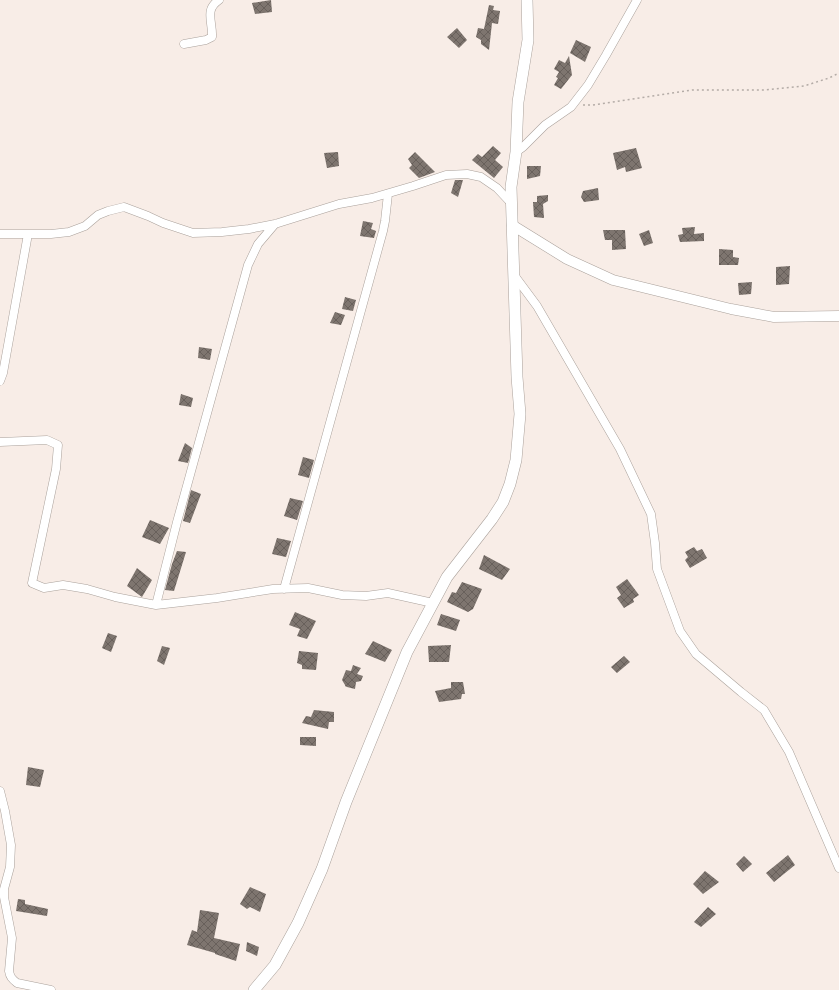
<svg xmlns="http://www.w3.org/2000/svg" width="839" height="990" font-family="'Times New Roman',serif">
  <defs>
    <pattern id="building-cross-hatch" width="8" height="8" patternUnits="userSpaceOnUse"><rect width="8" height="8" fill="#7e756f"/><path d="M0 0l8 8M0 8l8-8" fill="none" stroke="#68605b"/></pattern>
  </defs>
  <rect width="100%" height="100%" fill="#f8ede7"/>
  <path fill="url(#building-cross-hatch)" d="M271 0 272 12 255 14 252 3Z
    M489 5 494 6 493 10 500 11 498 24 492 23 489 50 481 44V40L476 37 478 28 484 29Z
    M457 28 467 40 459 48 447 37Z
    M576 40 591 47 585 62 570 53Z
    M569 56 572 75 561 89 554 85 558 78 556 77 559 72 554 69 559 60 565 63Z
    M493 146 501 153 495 160 503 167 494 178 472 160 478 154 482 157Z
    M636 148 642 168 626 172 625 167 617 170 613 153Z
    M338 152 339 166 327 168 324 153Z
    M415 152 435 172 419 178 409 168 412 165 408 159Z
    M527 166H541L540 176 527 179Z
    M455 180H463L458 197 451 193Z
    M598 188 599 200 584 202 581 197 583 191Z
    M548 195V201L543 204 544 218 534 217 533 202H537V196Z
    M363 221 373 223 371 229 376 231 374 238 360 236Z
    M695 227 694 234 704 233V241L680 242 678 235 683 234 682 228Z
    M603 230H625L626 249 612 250V240H605Z
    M649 230 653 243 644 246 639 234Z
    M719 249 733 250V257L739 258 738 265H719Z
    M790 266 789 284 776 285V267Z
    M752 282 751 294 739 295 738 283Z
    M345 297 356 300 353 311 342 309Z
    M335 312 345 315 341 325 330 323Z
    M199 347 212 349 210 360 198 358Z
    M181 394 193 398 191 407 179 405Z
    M185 443 192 448 188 463 178 461Z
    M303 457 314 460 309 478 298 475Z
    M191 490 201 494 190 523 183 521Z
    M290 498 303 501 297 520 284 516Z
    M150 520 169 528 160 544 142 537Z
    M277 538 291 541 286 557 272 554Z
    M694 547 697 551 702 549 707 558 690 568 685 560 688 557 685 552Z
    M177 551 186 552 174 591 165 590 172 564Z
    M484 555 510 569 502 580 479 569Z
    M137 568 152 580 142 597 127 586Z
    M627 579 639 595 633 599 634 602 624 608 617 598 621 595 616 587Z
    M462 582 482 589 473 609 468 612 447 602 452 592 456 593Z
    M295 612 316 621 307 639 297 636 300 629 289 625Z
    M441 614 460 620 456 631 437 625Z
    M108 633 117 636 111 652 102 648Z
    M373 641 392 650 385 662 365 654Z
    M451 645 449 662H429L428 646Z
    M162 646 170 648 164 665 157 661Z
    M299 651 318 653 316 670 302 669V665L297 663Z
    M624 656 630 662 617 673 611 667Z
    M353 665 361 668 357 674 363 676 361 681 356 682 355 689 347 687 345 686V685L342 680 346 670 351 671Z
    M451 682H463L465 694H462L461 699 439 702 435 691 451 688Z
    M314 710 334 712V722H329L328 729 302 723 306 716 311 717Z
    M300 737H316V746L300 745Z
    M28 767 44 770 40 787 26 785Z
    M788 855 795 865 774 882 766 873Z
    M744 856 752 864 743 872 736 864Z
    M705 871 719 882 703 894 693 884Z
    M250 887 266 894 260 912 250 907 247 909 240 904Z
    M18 899 25 900V904L48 909 47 916 16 911Z
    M708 907 716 914 701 927 694 922Z
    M200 910 219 913 214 938 240 944 236 961 215 954V953L187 945 192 930 197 932Z
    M247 942 259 947 257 956 246 951Z"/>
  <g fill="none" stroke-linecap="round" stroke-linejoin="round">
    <defs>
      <path id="minor" d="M184 44 206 40 212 37C213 22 204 10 219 0
        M516 152 523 147 545 125 571 107 588 85 606 55 637 0
        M0 234H51L69 232 85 226 98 215 108 211 124 207 148 216 163 223 193 233 222 232 249 229 275 224 339 204 372 198 413 186 446 175 467 174 481 177 497 188 511 203
        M514 275 537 306 620 449 651 514 655 543 657 569 680 631 696 654 741 692 764 710 789 752 839 868
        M0 381 3 373 28 234
        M0 442 47 440 58 445 56 469 32 583 44 588 63 585 87 589 115 597 156 605 217 598 273 589 308 588 342 595 366 596 388 593 433 603
        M284 589 383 231 385 221 388 194
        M156 605 177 522 248 265 258 244 275 224
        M0 791 5 811 11 845 10 867 4 889V897L12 938 9 971C10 977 12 979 17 983L51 990"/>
      <path id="tertiary" d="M512 225 567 259 613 280 731 309 774 317 839 316"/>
      <path id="secondary" d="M254 990 275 965 298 923 322 869 346 802 407 652 447 577 492 519 503 502 510 484 516 460 520 414 517 377 511 187 516 152 518 102 528 40 527 0"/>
    </defs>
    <use href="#minor" stroke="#aaa19b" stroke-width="9"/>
    <use href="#tertiary" stroke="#aaa19b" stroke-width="11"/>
    <use href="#secondary" stroke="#aaa19b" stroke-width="12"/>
    <path stroke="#b4aca7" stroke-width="1.5" stroke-dasharray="2 3" stroke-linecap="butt" d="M583 105H593L692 90H765L804 86 829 78 839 73"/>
    <use href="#minor" stroke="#fff" stroke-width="8"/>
    <use href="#tertiary" stroke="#fff" stroke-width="10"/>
    <use href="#secondary" stroke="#fff" stroke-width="11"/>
  </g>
</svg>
